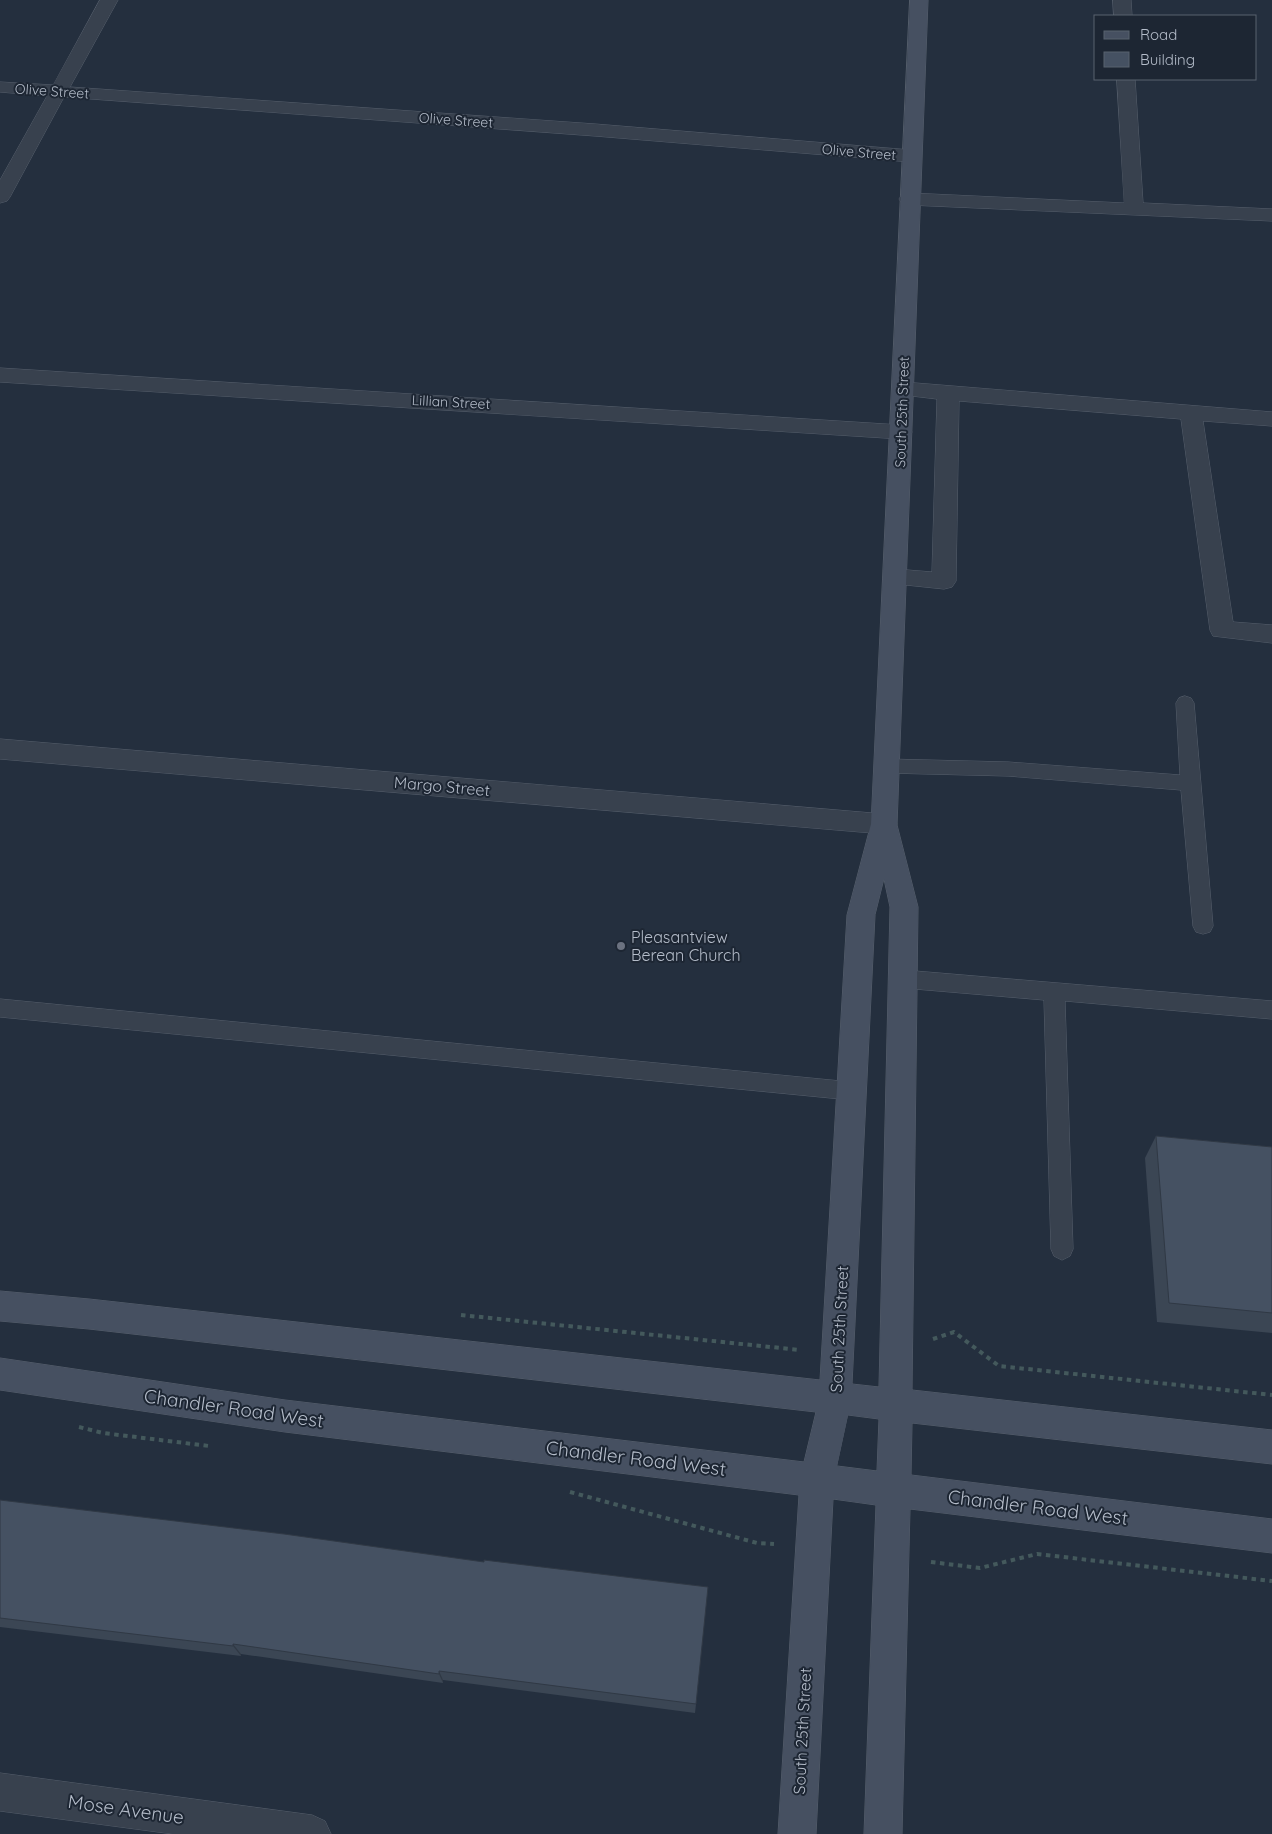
<svg xmlns="http://www.w3.org/2000/svg" width="1272" height="1834" font-family="Quicksand,sans-serif">
  <rect width="100%" height="100%" fill="#242f3e"/>
  <g fill="none" stroke-linecap="round" stroke-linejoin="round">
    <defs>
      <path id="lane" d="M1185 696 1191 698 1194 703 1213 926 1210 932 1203 934 1196 932 1193 926 1181 790 1008 776 887 773 880 771 878 766 880 761 887 759 1008 762 1180 775 1176 703 1179 698Z
        M903 970 1272 1001V1019L1065 1001 1073 1249 1070 1256 1062 1260 1054 1256 1051 1249 1044 1000 903 988 896 985 893 979 896 973Z
        M0 999 851 1082 859 1084 862 1091 859 1098 851 1100 0 1017Z"/>
      <path id="street" d="M100 0H118L70 87 595 124 911 150 918 152 921 156 918 160 911 162 595 136 64 97 10 197 7 201 0 203V180L47 96 0 92V82L53 85Z
        M1113 0H1131L1132 16H1114Z
        M1117 79H1135L1143 203 1272 209V221L909 205 902 203 899 199 902 195 909 193 1124 203Z
        M0 368 901 425 909 427 912 432 909 437 901 439 0 382Z
        M903 382 1272 412V426L1203 421 1233 622 1272 625V643L1213 636 1210 630 1181 419 959 401 956 581 952 587 944 589 887 583 883 577 887 571 895 569 932 572 937 399 895 394 892 389 895 384Z
        M0 739 884 814 893 817 897 824 893 831 884 834 0 759Z
        M0 1773 312 1815 325 1821 331 1834H173L0 1811Z"/>
      <path id="secondary" d="M910 0H928L897 825 918 907 912 1390 1272 1430V1464L912 1423 911 1475 1272 1519V1553L910 1509 902 1834H864L876 1505 833 1499 816 1834H778L799 1495 285 1432 0 1390V1358L285 1400 804 1462 816 1412 89 1329 0 1321V1291L89 1299 820 1380 847 915 871 824ZM884 879 890 907 879 1387 852 1384 875 915ZM848 1415 879 1419 877 1471 837 1466Z"/>
    </defs>
    <use href="#lane" stroke="#565f6c" stroke-width="1"/>
    <use href="#street" stroke="#565f6c" stroke-width="1"/>
    <use href="#secondary" stroke="#565f6c" stroke-width="1"/>
    <path stroke="#44595c" stroke-width="4" stroke-dasharray="4.5 4.5" stroke-linecap="butt" d="M461 1315 800 1350
      M933 1339 954 1332 999 1366 1272 1395
      M79 1427 103 1433 209 1446
      M570 1492 757 1543 774 1544
      M931 1562 980 1568 1037 1554 1272 1581"/>
    <use href="#lane" fill="#38414e" fill-rule="evenodd"/>
    <use href="#street" fill="#38414e" fill-rule="evenodd"/>
    <use href="#secondary" fill="#465061" fill-rule="evenodd"/>
  </g>
  <path fill="#3b4654" d="M1156 1136 1272 1147V1333L1157 1322 1145 1158Z
    M0 1500 696 1704 695 1713 443 1680V1683L241 1654V1656L0 1627Z"/>
  <path fill="#303945" d="M233 1644 241 1654V1656L233 1646Z
    M439 1671 443 1680V1683L439 1674Z"/>
  <path fill="#455162" stroke="#303945" d="M1156 1136 1272 1147V1313L1169 1303Z
    M0 1500 284 1534 484 1562V1560L708 1587 696 1704 439 1671V1674L233 1644V1646L0 1618Z"/>
  <circle fill="#6b7280" stroke="#1d2633" stroke-width="2" cx="621" cy="946" r="5"/>
  <g text-anchor="middle" dominant-baseline="central" stroke-width="4" stroke-linejoin="round" paint-order="stroke">
    <g font-size="14" fill="#b4bcc9" stroke="#1d2633">
      <text transform="translate(52 91) rotate(4)">Olive Street</text>
      <text transform="translate(456 120) rotate(4)">Olive Street</text>
      <text transform="translate(859 152) rotate(5)">Olive Street</text>
      <text transform="translate(451 402) rotate(3)">Lillian Street</text>
      <text transform="translate(902 412) rotate(-88)">South 25th Street</text>
    </g>
    <g font-size="16" fill="#b4bcc9" stroke="#1d2633">
      <text transform="translate(442 786) rotate(5)">Margo Street</text>
      <text transform="translate(839 1329) rotate(-87)">South 25th Street</text>
      <text transform="translate(802 1731) rotate(-87)">South 25th Street</text>
    </g>
    <g font-size="16" fill="#b4bcc9" stroke="#1d2633" text-anchor="start">
      <text x="631" y="937">Pleasantview<tspan x="631" dy="18">Berean Church</tspan></text>
    </g>
    <g font-size="19" fill="#b4bcc9" stroke="#1d2633">
      <text transform="translate(234 1408) rotate(8)">Chandler Road West</text>
      <text transform="translate(636 1458) rotate(7)">Chandler Road West</text>
      <text transform="translate(1038 1507) rotate(7)">Chandler Road West</text>
      <text transform="translate(126 1809) rotate(8)">Mose Avenue</text>
    </g>
  </g>
  <rect x="1094" y="15" width="162" height="65" fill="#1d2633" stroke="#59626f"/>
  <rect x="1104" y="31" width="25" height="8" fill="#465061" stroke="#59626f"/>
  <text x="1140" y="40" font-size="15" fill="#b4bcc9">Road</text>
  <rect x="1104" y="52" width="25" height="15" fill="#455162" stroke="#59626f"/>
  <text x="1140" y="65" font-size="15" fill="#b4bcc9">Building</text>
</svg>
